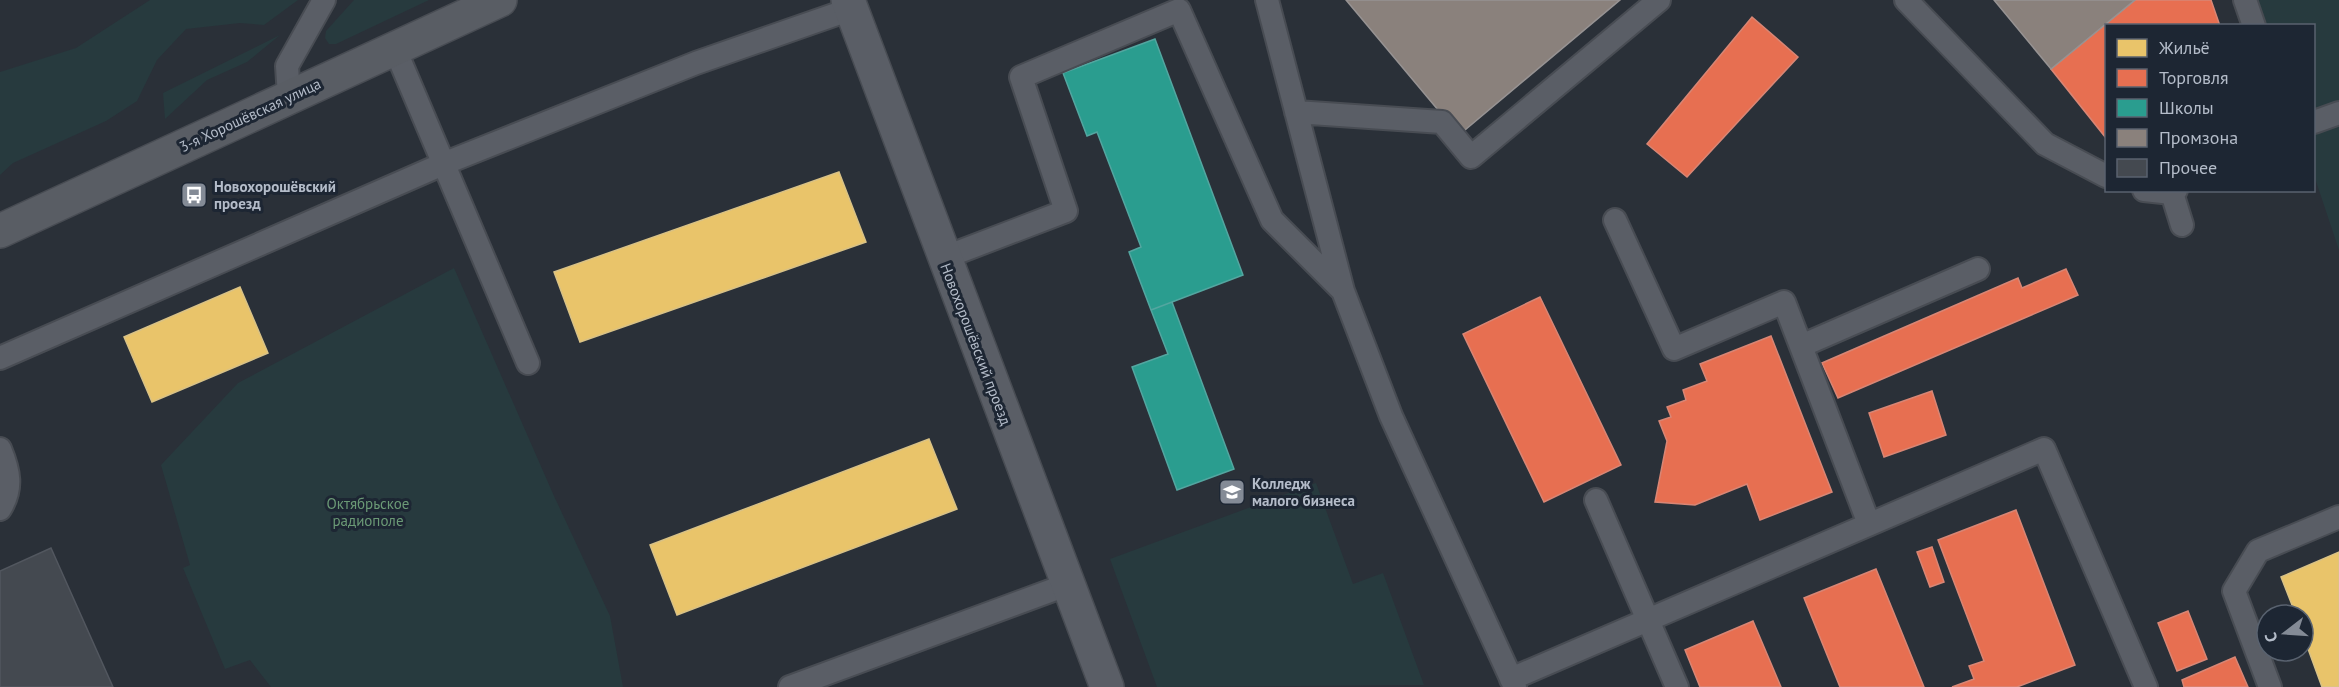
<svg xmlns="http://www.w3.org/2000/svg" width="2339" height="687" font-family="'PT Sans',sans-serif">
  <rect width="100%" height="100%" fill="#2a3038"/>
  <path fill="#273a3e" d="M150 0H298L264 25 240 23 186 29 157 60 137 101 106 121 13 163 0 175V72L76 48Z
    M354 0H429L336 44H329L325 38 326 31Z
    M2254 0H2339V250L2314 175V26L2263 25Z
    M280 35 247 62 207 80 165 119 163 93Z
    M454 268 554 496 610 616 623 687H271L250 660 225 669 183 568 190 565 161 465 238 383Z
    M1316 483 1353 584 1383 573 1424 685 1157 687 1110 559Z"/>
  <path fill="#e9c46a" stroke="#d9c286" stroke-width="1.5" d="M839 172 866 242 580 342 554 272Z
    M240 287 268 353 152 402 124 337Z
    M929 439 957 509 677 615 650 545Z
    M2339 552V687H2322L2303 635V615H2296L2281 577Z"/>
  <path fill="#e76f51" stroke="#d88675" stroke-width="1.5" d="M2135 0H2211L2220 26H2106V138L2051 69Z
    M1752 17 1798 57 1687 177 1647 144Z
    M2066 269 2078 295 1838 398 1822 363 2018 278 2022 288Z
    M1540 297 1621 465 1544 502 1463 334Z
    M1771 336 1832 492 1760 520 1747 484 1695 505 1655 502 1667 441 1659 421 1671 417 1667 407 1686 400 1683 390 1707 381 1700 364Z
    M1932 391 1946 435 1884 457 1869 413Z
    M2016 510 2075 665 2017 687H1952L1974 679 1969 666 1984 661 1938 540Z
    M1932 547 1944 582 1930 587 1917 552Z
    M1876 569 1924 687H1840L1804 598Z
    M2188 611 2207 659 2177 671 2158 623Z
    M1753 621 1781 687H1700L1685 650Z
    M2235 657 2248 687H2184L2182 680Z"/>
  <path fill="#2a9d8f" stroke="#53a6a0" stroke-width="1.5" d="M1155 39 1243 275 1151 310 1129 252 1141 247 1097 132 1087 136 1063 73Z
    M1172 302 1234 469 1177 490 1132 367 1168 354 1151 310Z"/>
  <path fill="#8a817c" stroke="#979393" stroke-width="1.5" d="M1346 0H1620L1459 135Z
    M1994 0H2135L2051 69Z"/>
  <path fill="#444950" stroke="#52575f" stroke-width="1.5" d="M51 548 113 687H0V571Z"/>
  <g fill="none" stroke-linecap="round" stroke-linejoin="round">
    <defs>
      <path id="lane" d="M1267 0 1343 291 1391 416 1515 687
        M1906 0 2045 144 2106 176
        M2245 0 2254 26
        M395 49 528 363
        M289 96 287 66 324 0
        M1296 112 1442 122 1471 157 1659 0
        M2314 122 2339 113
        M2144 190 2172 193 2176 190
        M2172 193 2182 225
        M1615 220 1674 349 1784 302 1869 524
        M943 258 1066 211 1021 77 1179 10 1272 220 1343 291
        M1801 346 1978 269
        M0 358 443 164 696 63 851 9
        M0 449C9 471 13 488 0 509
        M1596 500 1677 687
        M1511 679 2044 449 2146 687
        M790 687 1069 584
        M2270 687 2234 591 2258 551 2339 517"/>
      <path id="street" d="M848 0 1107 687"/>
      <path id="secondary" d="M0 231 500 0"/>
    </defs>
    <use href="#lane" stroke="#484c53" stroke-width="26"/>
    <use href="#street" stroke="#484c53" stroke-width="36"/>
    <use href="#secondary" stroke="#484c53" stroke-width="36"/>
    <use href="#lane" stroke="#5a5e66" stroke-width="22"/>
    <use href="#street" stroke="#5a5e66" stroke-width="33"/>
    <use href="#secondary" stroke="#595d64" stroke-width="33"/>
  </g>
  <defs>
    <symbol id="bus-square" viewBox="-11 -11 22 22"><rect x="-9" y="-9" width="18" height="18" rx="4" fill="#848b96" stroke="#1d2633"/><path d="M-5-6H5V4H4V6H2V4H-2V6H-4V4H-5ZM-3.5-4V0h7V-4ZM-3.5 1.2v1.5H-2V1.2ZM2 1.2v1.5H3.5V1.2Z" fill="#fff"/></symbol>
    <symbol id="university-square" viewBox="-11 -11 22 22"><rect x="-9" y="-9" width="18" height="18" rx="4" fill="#848b96" stroke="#1d2633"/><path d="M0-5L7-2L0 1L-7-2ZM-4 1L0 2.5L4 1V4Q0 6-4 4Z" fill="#fff"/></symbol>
  </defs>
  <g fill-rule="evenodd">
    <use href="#bus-square" x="179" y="180" width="30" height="30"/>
    <use href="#university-square" x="1217" y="477" width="30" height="30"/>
  </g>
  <g text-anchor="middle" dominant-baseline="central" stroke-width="6" stroke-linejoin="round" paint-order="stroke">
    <g font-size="15" fill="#b4bcc9" stroke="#1d2633">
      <text transform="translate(250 115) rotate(-25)">3-я Хорошёвская улица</text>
      <text transform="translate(976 344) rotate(69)">Новохорошёвский проезд</text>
    </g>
    <g font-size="15" font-weight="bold" fill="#b4bcc9" stroke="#1d2633" text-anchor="start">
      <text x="214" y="186">Новохорошёвский<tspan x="214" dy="17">проезд</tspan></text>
      <text x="1252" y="483">Колледж<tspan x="1252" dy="17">малого бизнеса</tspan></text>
    </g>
    <g font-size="15" fill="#6b9a76" stroke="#1d2633">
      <text x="368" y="503">Октябрьское<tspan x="368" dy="17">радиополе</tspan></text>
    </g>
  </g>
  <rect x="2105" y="24" width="210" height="168" fill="#1d2633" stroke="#59626f" stroke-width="1.5"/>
  <rect x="2117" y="39" width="30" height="18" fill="#e9c46a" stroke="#59626f" stroke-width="1.5"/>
  <text x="2159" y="54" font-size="18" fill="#b4bcc9">Жильё</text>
  <rect x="2117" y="69" width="30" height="18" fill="#e76f51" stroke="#59626f" stroke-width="1.5"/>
  <text x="2159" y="84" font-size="18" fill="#b4bcc9">Торговля</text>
  <rect x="2117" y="99" width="30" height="18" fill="#2a9d8f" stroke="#59626f" stroke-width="1.5"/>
  <text x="2159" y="114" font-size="18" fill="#b4bcc9">Школы</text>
  <rect x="2117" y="129" width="30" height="18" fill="#8a817c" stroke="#59626f" stroke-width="1.5"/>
  <text x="2159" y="144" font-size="18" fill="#b4bcc9">Промзона</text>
  <rect x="2117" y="159" width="30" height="18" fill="#444950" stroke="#59626f" stroke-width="1.5"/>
  <text x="2159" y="174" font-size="18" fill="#b4bcc9">Прочее</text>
  <g transform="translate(2285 633) rotate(253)"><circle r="28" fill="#1d2633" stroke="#59626f" stroke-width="1.5"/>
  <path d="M0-4.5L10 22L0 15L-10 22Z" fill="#848b96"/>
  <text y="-9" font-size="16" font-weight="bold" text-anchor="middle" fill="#b4bcc9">С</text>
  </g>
</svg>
